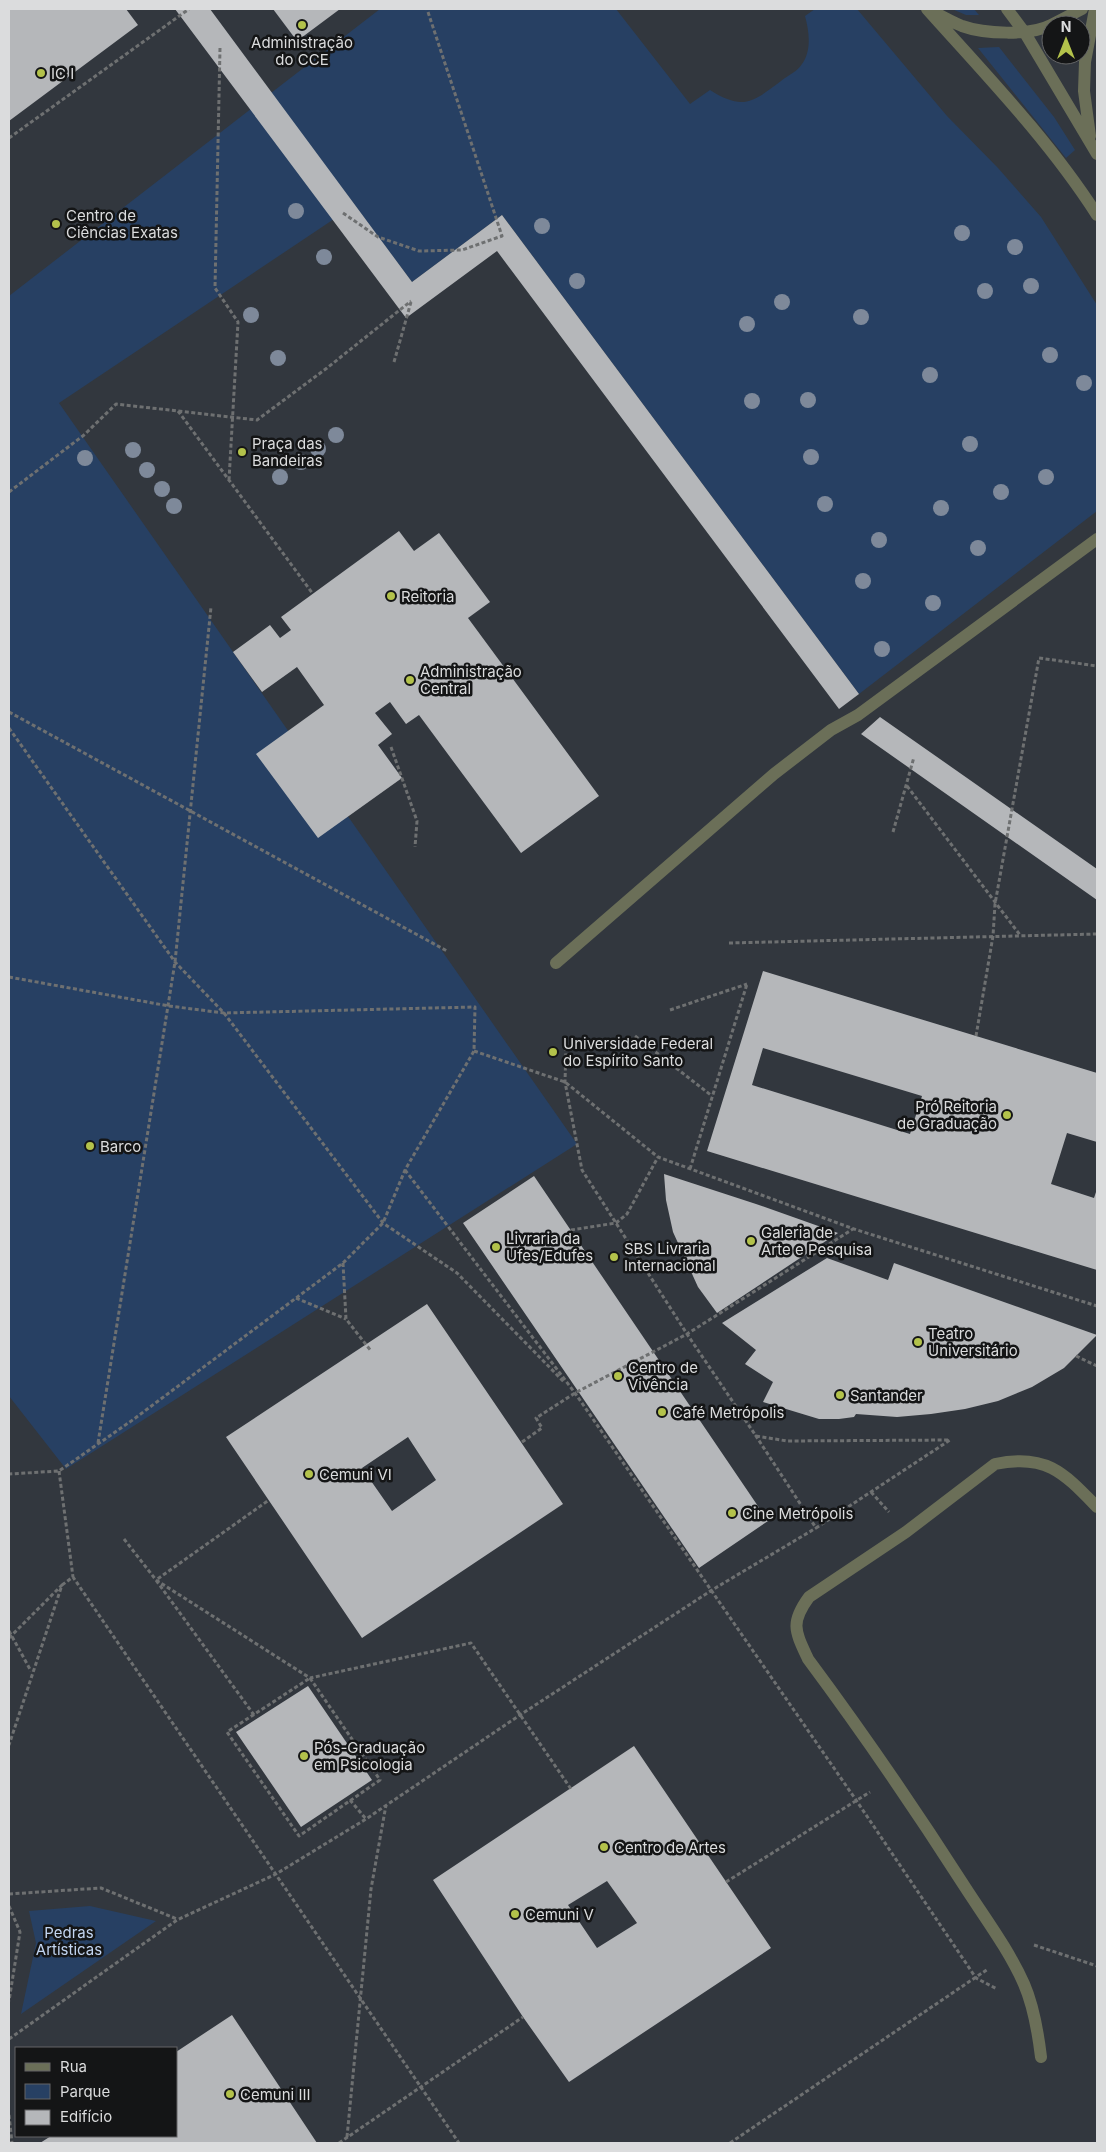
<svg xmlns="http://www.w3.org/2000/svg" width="1106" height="2152" font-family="Inter,sans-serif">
  <rect width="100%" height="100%" fill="#2b2d2f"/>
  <path fill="#32373e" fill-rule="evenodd" d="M9 9H1097V2143H9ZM1051 25H1081V55H1051ZM16 2048H176V2136H16Z"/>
  <path fill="#274063" d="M380 9H616L690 104 710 90C743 111 753 102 781 81 787 76 798 71 802 64 812 50 809 31 805 16L815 9H857L947 116 998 168 1041 217 1097 305V511L859 694 502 215 412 282 271 93Z
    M952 9H974L979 15H966Z
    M999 47 1054 117 1075 150 1066 158 978 48Z
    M260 102 343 213 59 403 577 1144 66 1469 9 1396V296Z
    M90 1906 156 1921 21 2014 36 1943 29 1911Z"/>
  <path fill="#b5b7ba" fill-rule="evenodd" d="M9 9H126L138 25 9 121Z
    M175 9H210L412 282 502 215 859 694 839 709 497 251 406 318Z
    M273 9H340L297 41Z
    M399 531 414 551 439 533 490 602 468 618 599 796 521 853 419 715 406 724 390 702 375 713 392 734 378 745 402 778 318 838 256 754 324 705 297 667 262 692 233 652 270 625 280 638 291 630 281 617Z
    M880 717 1097 869V900L861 734Z
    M763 971 1097 1073V1142L1067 1133 1051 1184 1094 1198 1097 1189V1270L707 1151ZM763 1048 922 1096 910 1134 752 1085Z
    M664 1174 756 1204 838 1233 717 1313 698 1287 673 1232 666 1200Z
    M534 1176 768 1521 699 1568 463 1223Z
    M827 1258 888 1280 894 1263 1097 1335 1064 1368 1032 1387 998 1401 965 1409 931 1414 897 1417 856 1414 854 1417 839 1419H819L763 1402 773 1382 745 1364 756 1350 722 1323Z
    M427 1304 563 1504 362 1638 226 1437ZM408 1437 436 1480 392 1511 362 1468Z
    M308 1686 372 1780 301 1827 236 1732Z
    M634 1746 771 1948 569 2082 523 2017 433 1880ZM607 1881 637 1923 597 1948 568 1905Z
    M232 2015 317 2143H40L51 2136H176V2052Z"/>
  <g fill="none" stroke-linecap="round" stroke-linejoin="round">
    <path stroke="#6e7071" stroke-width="3" stroke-dasharray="4 2.5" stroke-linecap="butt" d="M220 48 215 288 238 322 229 480
      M9 138 189 9
      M343 213 378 237 419 251 462 250 502 236 427 9
      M394 362 411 302
      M178 411 313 594
      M9 492 84 435 116 404 257 420 327 368 411 301
      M9 712 447 951
      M9 728 175 962 224 1013 383 1223 457 1273 564 1382
      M391 747 417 821 415 847
      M907 786 1020 935
      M893 832 914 757
      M729 943 1097 934
      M9 977 169 1006 224 1013 475 1007 474 1051 405 1170 383 1223 343 1263 134 1419 59 1471 9 1474
      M670 1010 747 984
      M635 1036 712 1096
      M976 1036 993 936 995 904 1039 658 1097 666
      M566 1047 565 1082 582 1170 687 1334 756 1436
      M474 1051 565 1082 658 1157 854 1229 1097 1306
      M690 1169 747 984
      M405 1170 575 1393 856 1800 976 1978 997 1989
      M571 1230 616 1223 627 1214 658 1157
      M343 1263 346 1319 371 1351
      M296 1298 346 1319
      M1076 1356 1097 1366
      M756 1436 787 1441 950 1440 816 1528Z
      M522 1442 542 1428 536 1418 575 1393 687 1334 853 1229
      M98 1443 175 962 211 607
      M59 1471 73 1577
      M871 1492 889 1512
      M124 1539 156 1580 310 1678 471 1643 571 1789
      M62 1585 73 1577 459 2143
      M9 1631 31 1671
      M9 1638 62 1585 9 1745
      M310 1678 380 1780 299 1836 227 1732Z
      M254 1715 156 1580 269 1500
      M350 1800 366 1819
      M726 1882 870 1792
      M9 1894 101 1888 177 1919
      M9 1906 20 1932 9 2001
      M1034 1945 1097 1966
      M9 2039 177 1920 276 1874 366 1819 520 1715 712 1590 816 1528
      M9 2115 12 2143
      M347 2137 371 1889 386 1805
      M339 2143 523 2017
      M730 2143 988 1969"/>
    <path stroke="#6b6f58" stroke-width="12" d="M927 9C986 75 1049 140 1097 215
      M1007 9 1025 33 1097 154
      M934 12C943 17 952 22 962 26 984 34 1030 36 1051 25
      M1051 25 1082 9
      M1090 136 1084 91 1085 62 1095 9
      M556 963 774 774 831 730 858 715 1097 539
      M1041 2057C1038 2032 1034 2007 1024 1984 1009 1950 985 1918 965 1887 915 1809 863 1733 808 1659 795 1631 790 1623 809 1597L906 1532 995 1464C1046 1453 1064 1473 1097 1507"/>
  </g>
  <g fill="#7e899a">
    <circle cx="296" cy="211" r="8"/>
    <circle cx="542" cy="226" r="8"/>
    <circle cx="962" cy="233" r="8"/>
    <circle cx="1015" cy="247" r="8"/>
    <circle cx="324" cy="257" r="8"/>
    <circle cx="577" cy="281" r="8"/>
    <circle cx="1031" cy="286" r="8"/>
    <circle cx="985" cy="291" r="8"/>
    <circle cx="782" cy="302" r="8"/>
    <circle cx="251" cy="315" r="8"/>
    <circle cx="861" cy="317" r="8"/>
    <circle cx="747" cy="324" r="8"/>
    <circle cx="1050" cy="355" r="8"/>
    <circle cx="278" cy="358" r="8"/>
    <circle cx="930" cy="375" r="8"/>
    <circle cx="1084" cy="383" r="8"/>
    <circle cx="808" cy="400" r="8"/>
    <circle cx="752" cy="401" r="8"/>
    <circle cx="336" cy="435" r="8"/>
    <circle cx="970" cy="444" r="8"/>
    <circle cx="318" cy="449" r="8"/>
    <circle cx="133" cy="450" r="8"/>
    <circle cx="811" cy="457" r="8"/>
    <circle cx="85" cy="458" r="8"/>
    <circle cx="301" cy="462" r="8"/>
    <circle cx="147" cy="470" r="8"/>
    <circle cx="280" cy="477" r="8"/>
    <circle cx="1046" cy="477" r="8"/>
    <circle cx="162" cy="489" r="8"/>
    <circle cx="1001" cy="492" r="8"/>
    <circle cx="825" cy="504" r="8"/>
    <circle cx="174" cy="506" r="8"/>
    <circle cx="941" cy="508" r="8"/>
    <circle cx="879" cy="540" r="8"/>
    <circle cx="978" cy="548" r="8"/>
    <circle cx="863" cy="581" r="8"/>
    <circle cx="933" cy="603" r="8"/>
    <circle cx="882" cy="649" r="8"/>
  </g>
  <g fill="#b3c24b" stroke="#141516" stroke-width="2">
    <circle cx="302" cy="25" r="5"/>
    <circle cx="41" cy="73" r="5"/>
    <circle cx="56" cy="224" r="5"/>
    <circle cx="242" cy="452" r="5"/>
    <circle cx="391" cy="596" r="5"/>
    <circle cx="410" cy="680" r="5"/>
    <circle cx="553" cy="1052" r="5"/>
    <circle cx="1007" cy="1115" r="5"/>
    <circle cx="90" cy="1146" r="5"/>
    <circle cx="751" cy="1241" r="5"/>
    <circle cx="496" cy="1247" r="5"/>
    <circle cx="614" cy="1257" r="5"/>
    <circle cx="918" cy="1342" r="5"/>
    <circle cx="618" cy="1376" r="5"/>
    <circle cx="840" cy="1395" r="5"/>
    <circle cx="662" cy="1412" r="5"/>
    <circle cx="309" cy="1474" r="5"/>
    <circle cx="732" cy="1513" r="5"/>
    <circle cx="304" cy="1756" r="5"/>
    <circle cx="604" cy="1847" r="5"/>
    <circle cx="515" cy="1914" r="5"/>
    <circle cx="230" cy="2094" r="5"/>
  </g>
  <g text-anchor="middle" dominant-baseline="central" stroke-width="5" stroke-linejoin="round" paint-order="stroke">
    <g font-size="15" fill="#dbdcdd" stroke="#141516" text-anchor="start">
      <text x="302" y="42" text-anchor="middle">Administração<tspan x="302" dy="17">do CCE</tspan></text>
      <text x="51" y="73">IC I</text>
      <text x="66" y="215">Centro de<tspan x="66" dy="17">Ciências Exatas</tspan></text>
      <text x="252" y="443">Praça das<tspan x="252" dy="17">Bandeiras</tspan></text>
      <text x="401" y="596">Reitoria</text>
      <text x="420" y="671">Administração<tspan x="420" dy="17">Central</tspan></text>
      <text x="563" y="1043">Universidade Federal<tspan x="563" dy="17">do Espírito Santo</tspan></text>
      <text x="997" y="1106" text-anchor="end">Pró Reitoria<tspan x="997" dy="17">de Graduação</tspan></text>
      <text x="100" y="1146">Barco</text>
      <text x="761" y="1232">Galeria de<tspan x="761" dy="17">Arte e Pesquisa</tspan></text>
      <text x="506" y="1238">Livraria da<tspan x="506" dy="17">Ufes/Edufes</tspan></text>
      <text x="624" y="1248">SBS Livraria<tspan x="624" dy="17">Internacional</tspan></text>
      <text x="928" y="1333">Teatro<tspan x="928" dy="17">Universitário</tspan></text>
      <text x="628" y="1367">Centro de<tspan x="628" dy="17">Vivência</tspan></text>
      <text x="850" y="1395">Santander</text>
      <text x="672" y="1412">Café Metrópolis</text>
      <text x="319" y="1474">Cemuni VI</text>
      <text x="742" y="1513">Cine Metrópolis</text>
      <text x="314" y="1747">Pós-Graduação<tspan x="314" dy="17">em Psicologia</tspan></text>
      <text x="614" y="1847">Centro de Artes</text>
      <text x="525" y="1914">Cemuni V</text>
      <text x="240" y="2094">Cemuni III</text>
    </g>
    <g font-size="15" fill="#c2d5f1" stroke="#141516">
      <text x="69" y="1932">Pedras<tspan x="69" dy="17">Artísticas</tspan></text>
    </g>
  </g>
  <rect width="1106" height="2152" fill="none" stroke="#dbdcdd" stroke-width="20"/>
  <rect x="15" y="2047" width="162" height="90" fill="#141516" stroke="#646566"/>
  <rect x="25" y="2063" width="25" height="8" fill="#6b6f58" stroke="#646566"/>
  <text x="60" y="2072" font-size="15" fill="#dbdcdd">Rua</text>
  <rect x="25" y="2084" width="25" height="15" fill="#274063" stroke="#646566"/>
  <text x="60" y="2097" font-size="15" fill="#dbdcdd">Parque</text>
  <rect x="25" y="2110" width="25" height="15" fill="#b5b7ba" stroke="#646566"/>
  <text x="60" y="2122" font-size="15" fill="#dbdcdd">Edifício</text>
  <g transform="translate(1066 40)"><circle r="24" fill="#141516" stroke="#646566"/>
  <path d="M0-4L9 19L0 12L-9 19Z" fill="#b3c24b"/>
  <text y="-8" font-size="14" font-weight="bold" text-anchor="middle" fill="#dbdcdd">N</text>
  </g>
</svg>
